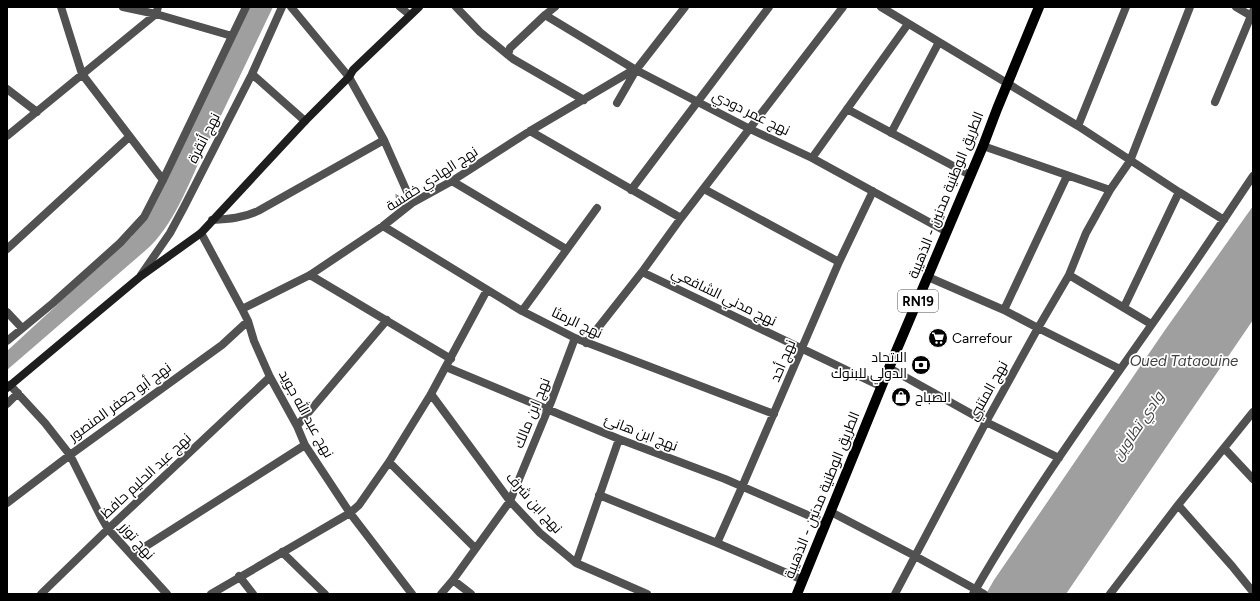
<svg xmlns="http://www.w3.org/2000/svg" width="1260" height="601" font-family="Figtree,Cairo,sans-serif">
  <rect width="100%" height="100%" fill="#fff"/>
  <path fill="#9f9f9f" d="M249 7H273C250 55 227 103 204 151 189 183 173 227 146 250L7 370V351L132 236Z
    M1253 206V320L1066 594H986L994 580 1165 330Z"/>
  <g fill="none" stroke-linecap="round" stroke-linejoin="round">
    <path stroke="#515151" stroke-width="8" d="M61 7 82 74 163 180
      M123 7 156 14 232 36
      M291 7 349 77 384 140 412 203
      M400 7 410 15
      M456 7 480 32 513 59 584 100
      M881 7 1078 126 1179 192 1224 220
      M545 15 636 70 750 129 812 158 947 232
      M508 55 510 48 545 15 555 7
      M252 74 305 121
      M7 89 37 112
      M1215 102 1253 11
      M617 103 636 70 685 7
      M847 109 970 175
      M1078 126 1126 7
      M530 131 681 218
      M891 133 939 42
      M7 136 156 14 158 7
      M983 146 1110 190
      M812 158 908 24
      M452 181 566 249
      M704 189 839 262
      M631 190 769 7
      M212 220C229 219 243 218 258 211L384 140
      M383 226 522 311 575 338 774 414
      M201 233 242 309 248 321 254 341 270 377 297 426 305 445 350 513 412 594
      M7 249 129 137
      M642 272 882 387
      M141 275 170 233 184 207 252 74 282 7
      M310 275 451 359
      M1069 275 1151 324
      M928 277 1004 310 1038 328 1120 369
      M1124 307 1179 192
      M242 309 310 275 383 226 412 203 452 181 530 131 635 69
      M1004 310 1067 176
      M522 311 597 208
      M7 312 22 328
      M7 341 53 303 120 243 144 217 163 180 246 7
      M586 343 642 272 681 218 843 7
      M446 367 619 439 725 479 826 523
      M889 368 986 422 1059 458
      M10 385 45 423 70 455 101 517 108 529 167 594
      M431 394 510 501 540 533 576 563 647 594
      M7 404 18 393
      M297 426 387 320
      M1224 448 1253 479
      M389 462 475 548
      M599 495 717 543 803 580
      M7 503 70 455 222 345 248 321
      M1178 505 1232 566 1253 592
      M831 512 915 556 984 594
      M717 543 742 487 839 262 873 191
      M282 552 325 594
      M132 555 305 445
      M576 563 619 439
      M239 576 253 594
      M453 580 471 594
      M41 594 108 529 270 377
      M211 594 350 513 359 505 389 462 431 394 487 290
      M441 594 453 580 510 501 551 402 575 338
      M895 594 986 422 1038 328 1069 275 1086 233 1110 190 1130 161 1190 7
      M973 594C1034 487 1108 388 1178 287 1204 250 1228 213 1253 176
      M1110 594 1178 505 1253 412"/>
    <path stroke="#515151" stroke-width="8" d="M1236 7 1253 17"/>
    <path stroke="#1e1e1e" stroke-width="8" d="M7 388 141 276 201 233 305 121 349 77 353 70 419 7"/>
    <path stroke="#000" stroke-width="10" d="M797 594 889 368 983 146 997 109 1039 7"/>
  </g>
  <defs>
    <symbol id="supermarket-disc" viewBox="-11 -11 22 22"><circle r="9.5" fill="#000" stroke="#fff"/><path d="M-6-5.5h2.5l.6 2H6L4.5 2H-2.5L-4.4-4H-6ZM-1.5 3.2a1.3 1.3 0 1 0 .1 0ZM3 3.2a1.3 1.3 0 1 0 .1 0Z" fill="#fff"/></symbol>
    <symbol id="bank-disc" viewBox="-11 -11 22 22"><circle r="9.5" fill="#000" stroke="#fff"/><path d="M-6-4H6V4H-6ZM0-2.3a2.3 2.3 0 1 0 0 4.6a2.3 2.3 0 1 0 0-4.6Z" fill="#fff"/></symbol>
    <symbol id="shop-disc" viewBox="-11 -11 22 22"><circle r="9.5" fill="#000" stroke="#fff"/><path d="M-5-2.5h2.3a2.7 3.5 0 0 1 5.4 0H5L5.5 6h-11ZM-1.5-2.5h3a1.5 2.3 0 0 0-3 0Z" fill="#fff"/></symbol>
  </defs>
  <g fill-rule="evenodd">
    <use href="#supermarket-disc" x="927" y="327" width="22" height="22"/>
    <use href="#bank-disc" x="910" y="354" width="22" height="22"/>
    <use href="#shop-disc" x="890" y="386" width="22" height="22"/>
  </g>
  <g text-anchor="middle" dominant-baseline="central" stroke-width="3.5" stroke-linejoin="round" paint-order="stroke">
    <rect fill="#fff" stroke="#4c4c4c" stroke-width="1" x="898" y="290" width="40" height="22" rx="3"/>
    <g font-size="13" font-weight="bold" fill="#000">
      <text x="918" y="301">RN19</text>
    </g>
    <g font-size="14" fill="#000" stroke="#fff">
      <text transform="translate(751 113) rotate(26)">نهج عمر دودي</text>
      <text transform="translate(204 138) rotate(-63)">نهج أنقرة</text>
      <text transform="translate(432 179) rotate(-33)">نهج الهادي خفشة</text>
      <text transform="translate(946 195) rotate(-68)">الطريق الوطنية مدنين - الذهيبة</text>
      <text transform="translate(724 297) rotate(26)">نهج مدني الشافعي</text>
      <text transform="translate(577 323) rotate(25)">نهج الرمثا</text>
      <text transform="translate(783 361) rotate(-67)">نهج أحد</text>
      <text transform="translate(988 391) rotate(-61)">نهج المتنبي</text>
      <text transform="translate(120 402) rotate(-36)">نهج أبو جعفر المنصور</text>
      <text transform="translate(532 413) rotate(-68)">نهج ابن مالك</text>
      <text transform="translate(306 414) rotate(61)">نهج عبد الله جويد</text>
      <text transform="translate(641 433) rotate(21)">نهج ابن هانئ</text>
      <text transform="translate(146 476) rotate(-43)">نهج عبد الحليم حافظ</text>
      <text transform="translate(822 495) rotate(-68)">الطريق الوطنية مدنين - الذهيبة</text>
      <text transform="translate(534 503) rotate(48)">نهج ابن شرف</text>
      <text transform="translate(137 541) rotate(48)">نهج توزر</text>
    </g>
    <g font-size="14" fill="#000" stroke="#fff" text-anchor="start">
      <text x="952" y="338">Carrefour</text>
      <text x="907" y="357" text-anchor="end">الاتحاد<tspan x="907" dy="16">الدولي للبنوك</tspan></text>
      <text x="915" y="397">الصباح</text>
    </g>
    <g font-size="15" font-style="italic" fill="#404040" stroke="#fff">
      <text x="1184" y="361">Oued Tataouine</text>
      <text transform="translate(1138 426) rotate(-56)">وادي تطاوين</text>
    </g>
  </g>
  <rect width="1260" height="601" fill="none" stroke="#000000" stroke-width="16"/>
</svg>
